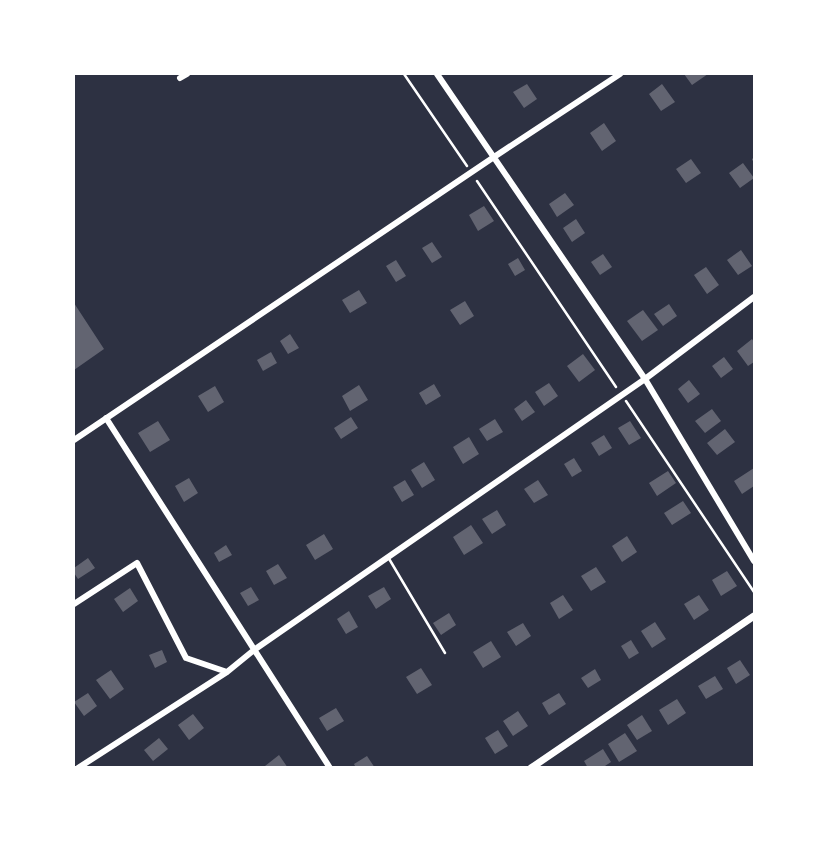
<svg xmlns="http://www.w3.org/2000/svg" width="828" height="841" font-family="'Fira Sans Condensed',sans-serif">
  <rect width="100%" height="100%" fill="#2d3142"/>
  <path fill="#626471" d="M684 74H708L692 85Z
    M527 84 537 99 524 108 513 92Z
    M662 84 675 102 661 111 649 94Z
    M604 123 616 141 602 151 590 133Z
    M691 159 701 173 686 183 676 169Z
    M743 163 754 178 740 188 729 173Z
    M565 193 574 205 557 217 549 204Z
    M484 206 494 221 478 231 469 215Z
    M576 219 585 233 572 242 563 228Z
    M432 242 442 257 432 263 422 248Z
    M741 250 752 266 738 275 727 260Z
    M603 254 612 267 600 275 591 262Z
    M518 258 525 270 515 276 508 264Z
    M396 260 406 276 396 282 386 266Z
    M706 267 719 285 707 294 694 275Z
    M359 290 367 303 350 313 342 300Z
    M465 301 474 316 460 325 450 310Z
    M74 303 104 349 74 370Z
    M669 304 677 316 663 326 654 314Z
    M643 310 658 330 642 341 627 321Z
    M290 334 299 348 288 354 280 341Z
    M752 339 754 342V362L748 366 737 351Z
    M271 352 277 363 263 371 257 360Z
    M583 354 595 370 579 382 567 366Z
    M724 357 733 369 721 378 712 366Z
    M689 380 700 394 688 403 678 389Z
    M549 383 558 396 544 406 535 392Z
    M434 384 441 396 426 405 419 393Z
    M359 385 368 400 350 411 342 396Z
    M215 386 224 402 208 412 198 396Z
    M526 400 535 412 522 421 514 409Z
    M712 409 721 421 705 433 695 421Z
    M351 417 358 428 341 439 334 428Z
    M495 419 503 432 487 441 479 429Z
    M158 421 170 440 150 452 138 433Z
    M630 421 641 438 629 445 618 428Z
    M725 429 735 442 717 455 707 443Z
    M604 435 612 448 599 456 591 443Z
    M469 437 479 454 463 464 453 447Z
    M574 458 582 471 572 477 564 464Z
    M424 462 435 480 422 488 411 470Z
    M754 468V486L742 494 734 481Z
    M668 471 676 483 657 496 649 483Z
    M189 478 198 493 184 502 175 486Z
    M405 480 414 495 402 502 393 487Z
    M538 480 548 495 534 503 524 489Z
    M683 501 691 513 672 525 664 513Z
    M497 510 506 525 492 534 482 519Z
    M471 525 483 543 464 555 453 537Z
    M324 534 333 549 315 560 306 545Z
    M627 536 637 552 622 562 612 546Z
    M226 545 232 555 219 562 214 553Z
    M88 558 95 568 78 579 74 573V568Z
    M278 564 287 578 274 585 266 571Z
    M596 567 606 582 591 591 581 576Z
    M727 571 737 586 721 596 712 580Z
    M251 587 259 600 248 606 240 593Z
    M384 587 391 599 376 609 368 596Z
    M130 588 138 601 123 612 114 599Z
    M563 595 573 610 559 619 550 603Z
    M699 595 709 610 694 620 684 604Z
    M349 611 358 627 346 634 337 619Z
    M449 613 456 625 441 635 433 623Z
    M655 622 666 639 652 648 641 631Z
    M523 623 531 636 516 646 507 632Z
    M631 640 639 653 629 659 621 646Z
    M491 641 501 657 483 668 473 652Z
    M162 650 167 662 155 668 149 655Z
    M740 660 750 675 736 684 727 668Z
    M421 668 432 685 417 694 406 677Z
    M595 669 601 680 588 688 581 678Z
    M111 670 124 689 110 699 96 680Z
    M715 676 723 689 706 699 698 686Z
    M88 693 97 706 84 716 74 702Z
    M559 693 566 704 549 715 542 703Z
    M677 699 686 713 668 725 659 710Z
    M336 708 344 721 327 731 319 718Z
    M518 711 528 726 513 736 503 721Z
    M193 714 204 728 189 740 178 725Z
    M642 715 652 731 637 740 627 725Z
    M498 730 508 746 495 754 485 738Z
    M625 733 637 751 619 762 608 744Z
    M159 738 168 749 153 761 144 750Z
    M603 749 611 762 602 768H588L584 761Z
    M279 755 288 768H267L265 766Z
    M367 756 375 768H356L354 764Z"/>
  <g fill="none" stroke-linecap="round" stroke-linejoin="round">
    <path stroke="#fff" stroke-width="2.5" d="M404 74 467 166
      M477 181 616 387
      M626 401 754 592"/>
    <path stroke="#fff" stroke-width="2.5" d="M754 159V160
      M388 557 445 653"/>
    <path stroke="#fff" stroke-width="6" d="M437 74 645 379 754 561
      M180 78 187 74
      M106 418 330 768
      M74 440 494 157 620 74
      M74 604 137 563 186 658 227 672
      M78 768 227 672 254 650 645 379 754 297"/>
    <path stroke="#fff" stroke-width="7" d="M531 768 754 616"/>
  </g>
  <rect width="828" height="841" fill="none" stroke="#ffffff" stroke-width="150"/>
</svg>
